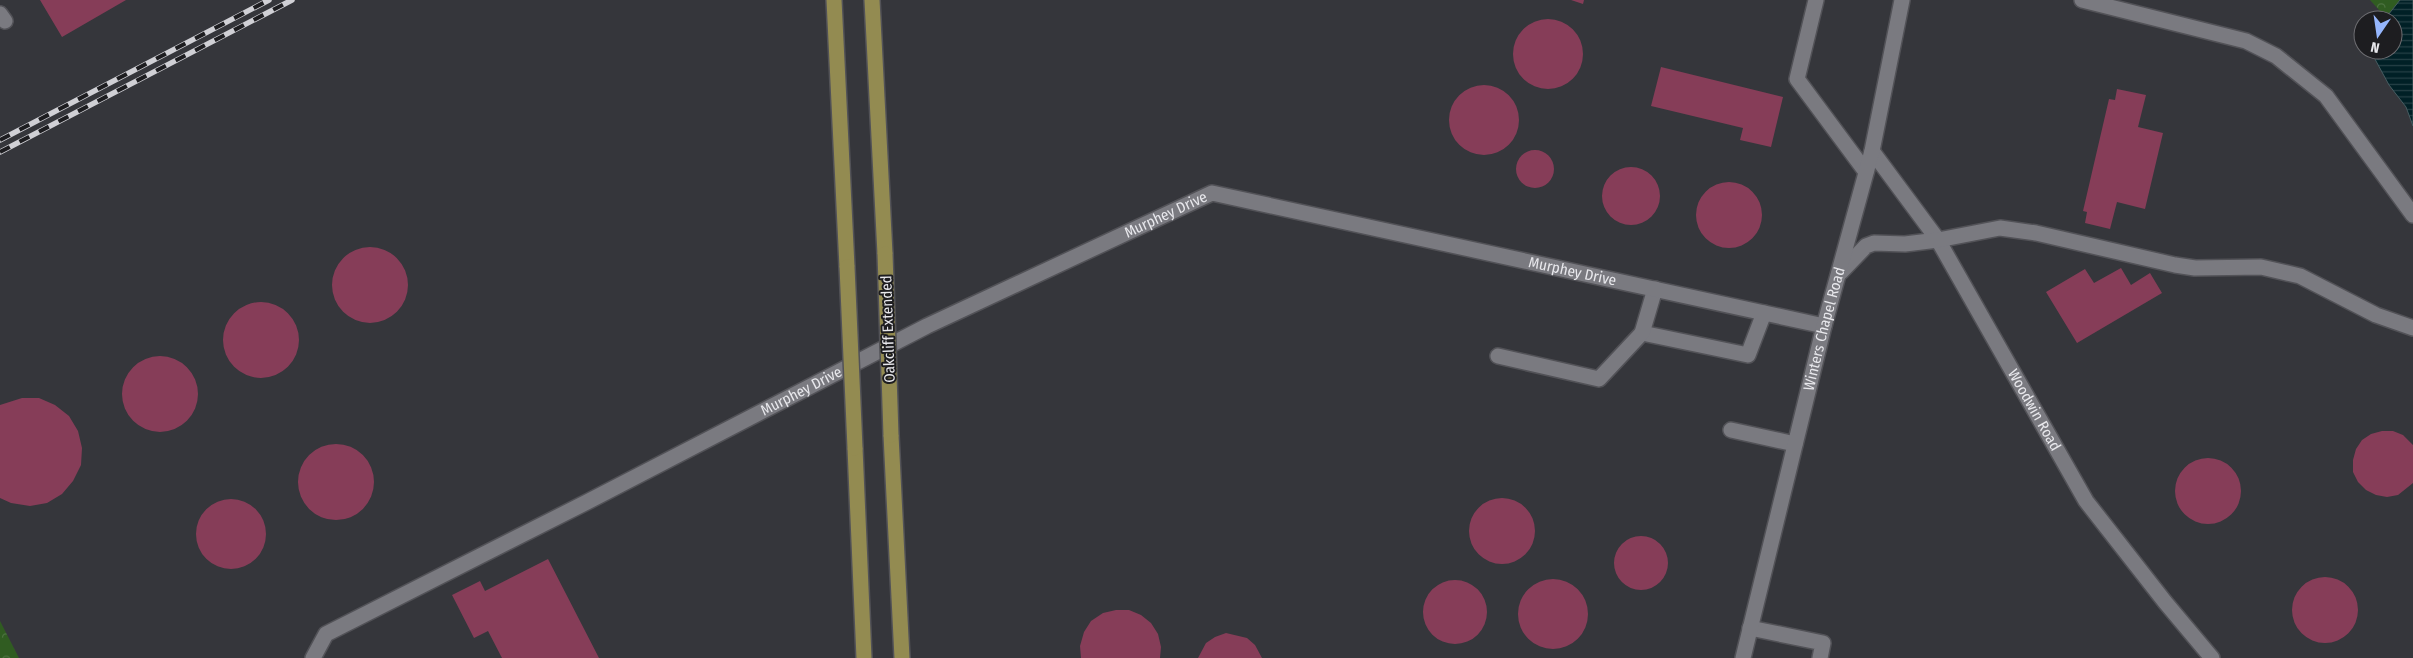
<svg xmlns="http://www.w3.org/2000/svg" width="2413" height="658" font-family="'Fira Sans Condensed',sans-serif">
  <defs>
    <pattern id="forest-crowns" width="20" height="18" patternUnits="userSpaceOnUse" patternTransform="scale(1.25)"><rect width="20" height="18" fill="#305c21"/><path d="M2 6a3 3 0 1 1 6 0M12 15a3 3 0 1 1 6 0" fill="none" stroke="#4e7341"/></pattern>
    <pattern id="water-rules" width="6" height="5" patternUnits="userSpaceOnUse" patternTransform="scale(1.25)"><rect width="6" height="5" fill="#002026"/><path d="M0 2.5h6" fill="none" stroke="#254046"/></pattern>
  </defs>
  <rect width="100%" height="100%" fill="#35363b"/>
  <path fill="url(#forest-crowns)" d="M2370 0H2413L2393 20H2388Z
    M0 621 19 658H0Z"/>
  <path fill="url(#water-rules)" stroke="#465c61" d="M2400 0H2413V126L2406 107 2389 85 2370 50H2393V20H2384Z"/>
  <path fill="#863d58" d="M40 0H126L62 37Z
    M1571 0H1584L1583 4Z
    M1513 54a35 35 0 1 1 70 0a35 35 0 1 1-70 0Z
    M1661 67 1783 97 1771 147 1740 140 1743 128 1651 106Z
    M1449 120a35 35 0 1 1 70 0a35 35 0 1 1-70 0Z
    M2117 89 2146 95 2138 127 2163 133 2145 209 2117 202 2110 229 2085 223 2087 212 2083 211 2109 99 2115 100Z
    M1516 169a19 19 0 1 1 38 0a19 19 0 1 1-38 0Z
    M1602 196a29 29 0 1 1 58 0a29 29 0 1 1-58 0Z
    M1696 215a33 33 0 1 1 66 0a33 33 0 1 1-66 0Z
    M332 285a38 38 0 1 1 76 0a38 38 0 1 1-76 0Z
    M2121 268 2131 285 2150 273 2162 293 2077 343 2046 292 2085 269 2094 283Z
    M223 340a38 38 0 1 1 76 0a38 38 0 1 1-76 0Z
    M122 394a38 38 0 1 1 76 0a38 38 0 1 1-76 0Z
    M22 398H39L55 405 69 416 78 431 82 448 81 465 73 481 62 494 47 503 30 506 11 503 0 498V405Z
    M2382 431H2393L2403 435 2413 445V483L2398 495 2387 497 2376 495 2366 490 2358 482 2353 472V460L2356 449 2362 440 2371 434Z
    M298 482a38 38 0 1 1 76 0a38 38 0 1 1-76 0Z
    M2175 491a33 33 0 1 1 66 0a33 33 0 1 1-66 0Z
    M1469 531a33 33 0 1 1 66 0a33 33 0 1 1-66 0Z
    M196 534a35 35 0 1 1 70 0a35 35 0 1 1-70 0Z
    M1614 563a27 27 0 1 1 54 0a27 27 0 1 1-54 0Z
    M548 559 599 658H502L488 631 474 638 452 595 480 581 485 591Z
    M2292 610a33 33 0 1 1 66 0a33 33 0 1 1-66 0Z
    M1518 614a35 35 0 1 1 70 0a35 35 0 1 1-70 0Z
    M1423 612a32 32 0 1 1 64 0a32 32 0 1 1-64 0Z
    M1116 610H1129L1141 615 1151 623 1158 634 1161 647 1160 658H1081L1080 646 1084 632 1091 621 1103 613Z
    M1226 633 1247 638 1255 645 1262 658H1198L1206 643 1215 637Z"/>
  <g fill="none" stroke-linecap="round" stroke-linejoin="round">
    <defs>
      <g id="minor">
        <path d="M1816 0 1797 79 1866 172"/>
        <path d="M2082 0 2246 41 2276 56 2326 96 2413 215"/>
        <path d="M0 14 5 21"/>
        <path id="s1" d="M1872 151 1938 240 2086 501 2165 602 2212 658"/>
        <path d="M1841 272 1866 246 1874 243 1905 244 1938 240 2000 228 2036 233 2175 265 2195 268 2261 267 2300 276 2376 315 2413 328"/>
        <path d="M1642 333 1748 355 1764 313"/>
        <path d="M1498 356 1599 379 1642 333 1655 289"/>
        <path d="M1731 430 1795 444"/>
        <path d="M1750 628 1823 643 1820 658"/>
        <path id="s2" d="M313 658 326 634 587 502 927 326 1212 193 1824 326"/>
        <path id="s3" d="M1743 658 1824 326 1872 151 1902 0"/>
      </g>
      <path id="major" d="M834 0 847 267
        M872 0 885 254
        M891 435 902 658
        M855 448 864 658"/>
    </defs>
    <use href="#minor" stroke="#525257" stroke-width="18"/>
    <use href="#major" stroke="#525257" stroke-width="18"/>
    <use href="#minor" stroke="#7a7a80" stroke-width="15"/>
    <use href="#major" stroke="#938b51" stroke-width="15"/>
    <defs>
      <path id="rail" d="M0 140 269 0
        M0 152 292 0"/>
    </defs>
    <use href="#rail" stroke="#d0d0d5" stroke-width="5.5"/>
    <use href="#rail" stroke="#1d1d20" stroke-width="4" stroke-dasharray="11" stroke-linecap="butt"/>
    <defs>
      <path id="major-bridge" d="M885 254 891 435
        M847 267 855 448"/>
    </defs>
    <use href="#major-bridge" stroke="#525257" stroke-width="18" stroke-linecap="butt"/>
    <use href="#major-bridge" stroke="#938b51" stroke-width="15"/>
  </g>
  <g text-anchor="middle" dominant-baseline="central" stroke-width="4" stroke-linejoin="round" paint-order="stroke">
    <g font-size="15" fill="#e8e8ec" stroke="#1d1d20">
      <text stroke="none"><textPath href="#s2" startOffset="966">Murphey Drive</textPath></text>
      <text stroke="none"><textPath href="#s2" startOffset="1386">Murphey Drive</textPath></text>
      <text transform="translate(888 329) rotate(-92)">Oakcliff Extended</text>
      <text stroke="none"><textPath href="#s3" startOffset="339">Winters Chapel Road</textPath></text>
      <text stroke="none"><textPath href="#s2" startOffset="561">Murphey Drive</textPath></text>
      <text stroke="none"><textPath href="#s1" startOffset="306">Woodwin Road</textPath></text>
    </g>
  </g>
  <g transform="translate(2378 35) rotate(193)"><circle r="24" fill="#1d1d20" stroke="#6e6e72"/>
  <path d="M0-4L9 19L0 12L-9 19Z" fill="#95b6fd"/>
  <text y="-8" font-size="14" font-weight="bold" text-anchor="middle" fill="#e8e8ec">N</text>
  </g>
</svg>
